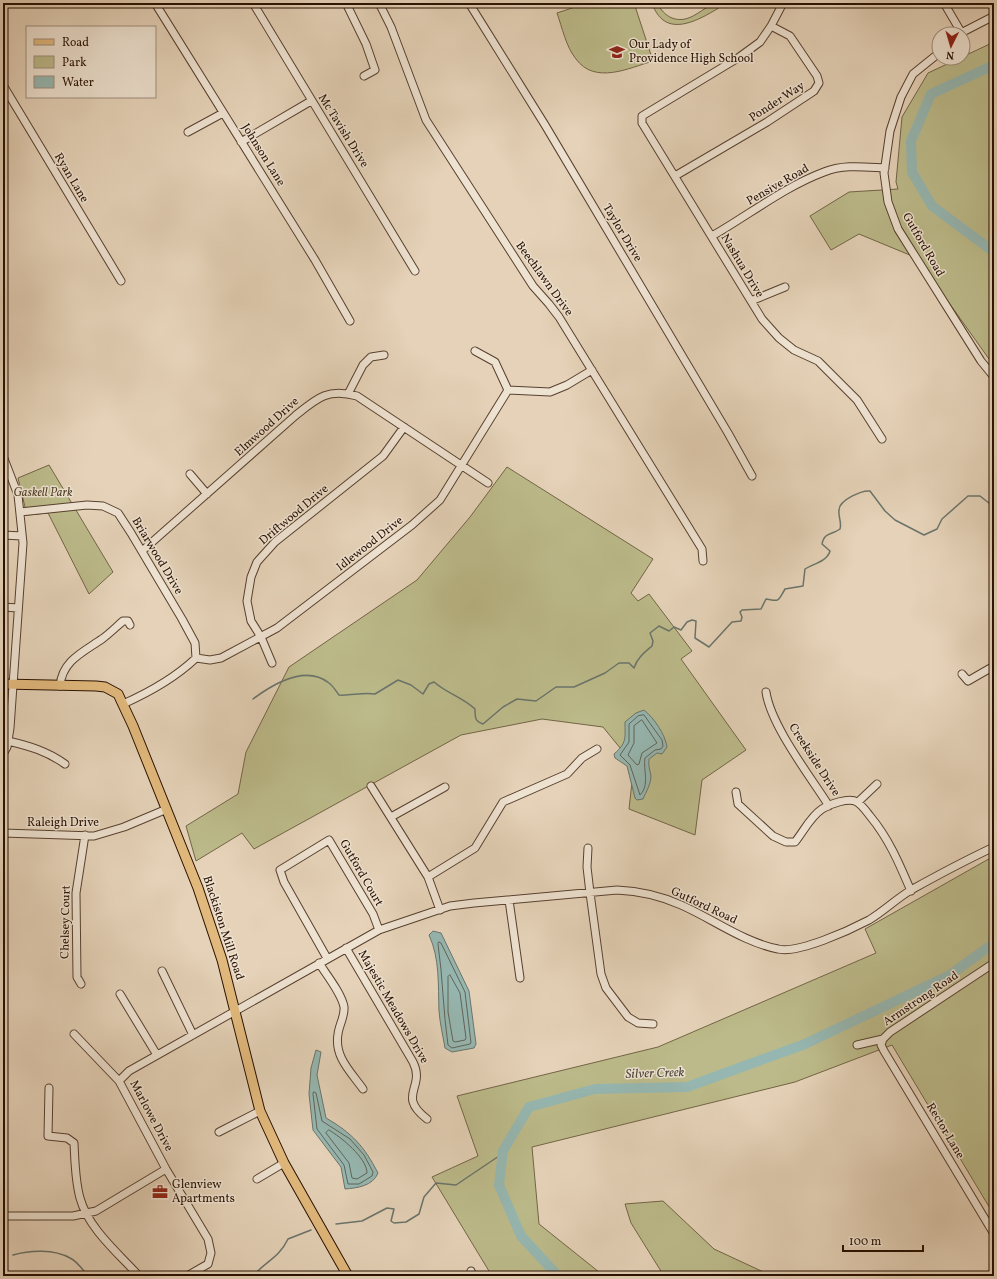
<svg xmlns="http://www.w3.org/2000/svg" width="997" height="1279" font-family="Vollkorn,serif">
  <rect width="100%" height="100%" fill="#e5d2b8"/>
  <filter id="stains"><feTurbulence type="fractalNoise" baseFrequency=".005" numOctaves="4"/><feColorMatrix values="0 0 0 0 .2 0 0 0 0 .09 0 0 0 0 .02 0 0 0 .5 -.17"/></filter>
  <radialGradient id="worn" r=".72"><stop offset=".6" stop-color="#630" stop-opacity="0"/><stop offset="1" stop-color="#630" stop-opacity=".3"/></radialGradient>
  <path fill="#bcba8a" stroke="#726546" d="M587 3H634L653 61C629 68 595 85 576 59 566 47 562 27 557 13Z
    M652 3H657C661 10 665 15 672 18 691 25 702 6 718 3 721 2 725 3 727 3 705 16 666 44 652 3Z
    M994 42V366L917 258 859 234 831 250 810 216 849 192 898 189 896 182 902 117 928 73Z
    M49 465 113 572 89 594 48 513 27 515 18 478Z
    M507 467 653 559 631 593 638 601 649 594 692 651 681 659 746 750 702 780 695 835 629 809 632 782 625 754 603 727 542 719 461 735 254 849 242 833 196 861 186 826 238 794 246 752 289 667 417 580 470 517Z
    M994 856V1215L892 1045 795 1082 532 1147 539 1224 604 1276H492L432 1177 478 1156 457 1096 658 1047 876 953 865 929Z
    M663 1201 714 1249 772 1276H664L631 1223 625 1204Z"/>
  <path fill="#96b7b1" stroke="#6a746b" d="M644 710C654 718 665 734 667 747L662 754 657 753 649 759C648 766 650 770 651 776 651 784 646 792 643 799L637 800 635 798 627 766 615 758 614 754C627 743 625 738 625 722L636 713Z
    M433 931 441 933 469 991 476 1044 474 1048 452 1052 445 1048C443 1036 440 1024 439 1011 438 985 440 959 429 935Z
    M316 1050 321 1052 317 1075 326 1118C352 1133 364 1146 378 1173 373 1186 357 1188 345 1189L341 1167 313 1130 309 1094 311 1068Z"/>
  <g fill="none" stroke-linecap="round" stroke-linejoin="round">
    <path stroke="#5f6459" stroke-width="1" d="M644 715 662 740 663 746 661 749 655 750 645 758C643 770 650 785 640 795L630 765 620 755 629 742V724L638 716Z
      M642 720 657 743 642 753 639 764 637 765 628 755 634 743V726Z
      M439 942 441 943 465 992 471 1043 470 1044 452 1048 448 1045C443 1011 443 978 438 944Z
      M450 975 460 993 466 1038 465 1040 455 1042 453 1041 448 1012V977Z
      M314 1092 316 1093 322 1121 350 1139 364 1155 373 1172 372 1176 359 1184H348L344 1165 317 1129 313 1094Z
      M329 1130C341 1137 367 1158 367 1173L357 1179 352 1178 349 1163 326 1133Z"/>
    <path stroke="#6a746b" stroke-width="1.5" d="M253 699C273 684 305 664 329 683 333 686 336 691 339 695 351 696 362 692 375 694L398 680 411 685 423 694 429 684 434 682C448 694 462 697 475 709 475 718 475 721 483 724L503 707 517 699 536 701 556 687H574L605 673 619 663H629L634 668C637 658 645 652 652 646L653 641 650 633 659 626 669 631 674 627 681 630 687 622 692 620 696 621 695 638 709 647 732 622 741 621 742 617 740 612 742 610 761 609 766 599C780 602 778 601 785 589L803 586 805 569C812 564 827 562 830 551L822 544C824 532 832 535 840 529 842 522 838 517 839 510 839 500 862 490 870 491L885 511 895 520 924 535 937 529 942 519 968 496H980L994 507
      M336 1224 362 1221 387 1208 394 1209 391 1221 394 1223 406 1222 419 1214 424 1197 436 1183 456 1185 502 1154
      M13 1255C30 1250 54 1249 70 1258 77 1261 83 1270 88 1276
      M253 1276C266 1261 279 1258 288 1239L311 1230"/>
    <path stroke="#96b7b1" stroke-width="10" d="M994 65 931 94 911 141 912 172 932 206 994 252
      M558 1276 521 1236 499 1185 503 1151 529 1107 595 1089 687 1087 805 1044 950 975 994 943"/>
    <defs>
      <path id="minor" d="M155 3 315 260 350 321
        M253 3 415 271
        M346 3 366 44 375 70 364 76
        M379 3 391 27 426 120 533 286 549 304 559 317 702 549 703 561
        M469 3 545 125 728 433 752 476
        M783 3 771 26 760 42 738 58 642 116V123L762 319 779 338 794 350 818 361 857 400 882 439
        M944 3 961 32
        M959 34 994 16
        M939 53 913 74 901 97 890 131 884 173 888 202 898 229 981 361 994 377
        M3 85 121 281
        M188 132 223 113
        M241 142 311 101
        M675 176 767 122 814 91 819 83 817 76 790 36 771 26
        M712 236C749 215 784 187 824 172 843 164 865 167 885 168
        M751 301 785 287
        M475 351 495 362 508 390
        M348 394 363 365 371 357 384 355
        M3 456 18 495 23 543 10 728 7 747 3 754
        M190 474 207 494
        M20 512 87 505 103 506 118 513 131 533 182 619 195 643 196 658
        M3 535 22 536
        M142 551 295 416C317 398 327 388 357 396L488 483
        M3 607 18 608
        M272 663 261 637 251 621 247 601 251 577 257 562 275 542 383 456 404 427
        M962 674 968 681 994 666
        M60 686C62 661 83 652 102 639 109 634 116 627 123 621H128L130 625
        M766 692C771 726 810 776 829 806
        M123 704C150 692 175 678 196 658L210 660 221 658 277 628 412 525 440 500 508 390 550 392 567 385 592 370
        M8 741C29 746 47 751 65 764
        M371 786 428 877 440 910
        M736 792 738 804 773 836 786 842H795C804 831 810 817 822 809 830 804 849 797 857 802 862 805 866 811 870 816 889 839 899 863 911 891
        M858 802 877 784
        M391 817 445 787
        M3 833 94 836 124 827 167 809
        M588 848 587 867 590 893 601 974 606 988 628 1017 638 1023 653 1024
        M428 877 475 848 503 802 567 774 582 758 597 749
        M509 900 520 978
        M346 948 413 1062C426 1088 396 1095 427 1119
        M327 958 284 882 280 870 329 840 373 914 379 930
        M319 963C326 974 342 994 344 1007 345 1016 339 1025 338 1034 334 1057 351 1072 363 1089
        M162 971 193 1035
        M81 984 77 977 76 893 85 835
        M120 994 157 1055
        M74 1034 119 1081 166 1169 208 1239 211 1253 208 1264 187 1276
        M883 1039 881 1045 884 1051 994 1234
        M857 1045 883 1039 890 1032 994 963
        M119 1081 129 1071 379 930 450 906 474 903 617 890C640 891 661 896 681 905 713 919 743 942 778 949 798 954 850 930 869 920 884 911 896 899 911 890 938 875 966 860 994 847
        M49 1088 48 1136 67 1138 74 1143C75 1161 75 1180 80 1198 88 1228 118 1253 139 1276
        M219 1132 260 1111
        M257 1179 284 1163
        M3 1216H73L96 1211 166 1169
        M471 1271 473 1276"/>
      <path id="major" d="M3 684 96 686 105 687 118 694 133 726 198 888 222 960 260 1111 284 1163 348 1276"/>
    </defs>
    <use href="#minor" stroke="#57402f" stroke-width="9"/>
    <use href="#major" stroke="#281001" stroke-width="11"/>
    <use href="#minor" stroke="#eee2d1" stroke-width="7"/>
    <use href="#major" stroke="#e2b97c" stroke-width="9"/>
  </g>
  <defs>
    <symbol id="school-bare" viewBox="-9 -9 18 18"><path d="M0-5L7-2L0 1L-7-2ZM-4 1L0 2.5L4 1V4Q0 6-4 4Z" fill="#8f2418" stroke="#eee2d1" stroke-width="2.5" paint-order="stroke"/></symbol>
    <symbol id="office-bare" viewBox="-9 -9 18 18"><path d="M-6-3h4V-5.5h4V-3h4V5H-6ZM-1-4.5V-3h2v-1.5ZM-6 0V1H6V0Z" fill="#8f2418" stroke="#eee2d1" stroke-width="2.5" paint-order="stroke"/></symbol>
  </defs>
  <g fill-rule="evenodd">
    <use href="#school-bare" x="606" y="41" width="22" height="22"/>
    <use href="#office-bare" x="149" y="1181" width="22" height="22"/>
  </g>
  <g text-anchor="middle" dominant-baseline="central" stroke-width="3" stroke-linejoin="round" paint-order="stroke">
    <g font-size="12" fill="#281001" stroke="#eee2d1" text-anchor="start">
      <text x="629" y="45">Our Lady of<tspan x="629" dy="14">Providence High School</tspan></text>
      <text x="172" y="1185">Glenview<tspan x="172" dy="14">Apartments</tspan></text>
    </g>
    <g font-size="12" fill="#281001" stroke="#eee2d1">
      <text transform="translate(777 102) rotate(-33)">Ponder Way</text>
      <text transform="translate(343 131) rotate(58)">Mc Tavish Drive</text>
      <text transform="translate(263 155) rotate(58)">Johnson Lane</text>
      <text transform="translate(71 178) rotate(59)">Ryan Lane</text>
      <text transform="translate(778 185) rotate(-30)">Pensive Road</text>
      <text transform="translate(622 233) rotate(59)">Taylor Drive</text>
      <text transform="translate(923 245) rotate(60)">Gutford Road</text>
      <text transform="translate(742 266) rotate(59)">Nashua Drive</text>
      <text transform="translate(544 279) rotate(54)">Beechlawn Drive</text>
      <text transform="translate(267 427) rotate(-42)">Elmwood Drive</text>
      <text transform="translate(294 515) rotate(-40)">Driftwood Drive</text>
      <text transform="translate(370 544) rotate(-38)">Idlewood Drive</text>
      <text transform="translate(157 556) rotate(59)">Briarwood Drive</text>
      <text transform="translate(814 760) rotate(57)">Creekside Drive</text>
      <text x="63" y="823">Raleigh Drive</text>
      <text transform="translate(361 873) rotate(60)">Gutford Court</text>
      <text transform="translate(704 906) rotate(25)">Gutford Road</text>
      <text transform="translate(66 922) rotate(-89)">Chelsey Court</text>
      <text transform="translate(223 928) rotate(72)">Blackiston Mill Road</text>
      <text transform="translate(921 999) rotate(-34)">Armstrong Road</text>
      <text transform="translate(393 1007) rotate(60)">Majestic Meadows Drive</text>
      <text transform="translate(151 1116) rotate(62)">Marlowe Drive</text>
      <text transform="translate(945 1131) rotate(59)">Rector Lane</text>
    </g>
    <g font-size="12" font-style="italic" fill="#54432a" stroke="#eee2d1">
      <text x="43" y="493">Gaskell Park</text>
    </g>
    <g font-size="13" font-style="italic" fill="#4e4a3f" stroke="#eee2d1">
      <text transform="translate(655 1074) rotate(-2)">Silver Creek</text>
    </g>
  </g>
  <rect width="997" height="1279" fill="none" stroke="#e5d2b8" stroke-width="16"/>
  <rect x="4" y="4" width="989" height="1271" fill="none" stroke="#281001" stroke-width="2"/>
  <rect x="8" y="8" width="981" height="1263" fill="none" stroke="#281001"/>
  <rect x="26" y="26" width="130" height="72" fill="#eee2d1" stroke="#9f8e7e"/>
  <rect x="34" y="39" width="20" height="6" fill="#e2b97c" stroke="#9f8e7e"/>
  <text x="62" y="46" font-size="12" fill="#281001">Road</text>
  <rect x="34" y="56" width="20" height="12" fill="#bcba8a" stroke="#9f8e7e"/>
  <text x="62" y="66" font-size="12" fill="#281001">Park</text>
  <rect x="34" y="76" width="20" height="12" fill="#96b7b1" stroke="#9f8e7e"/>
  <text x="62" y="86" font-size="12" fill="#281001">Water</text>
  <g transform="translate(951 46) rotate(185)"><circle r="19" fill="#eee2d1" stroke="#9f8e7e"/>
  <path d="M0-3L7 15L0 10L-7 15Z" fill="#8f2418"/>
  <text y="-6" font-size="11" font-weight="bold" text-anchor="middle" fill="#281001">N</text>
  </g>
  <path d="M843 1245v6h80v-6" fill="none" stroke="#281001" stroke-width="2"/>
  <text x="849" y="1245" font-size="12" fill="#281001" stroke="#eee2d1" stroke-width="3" paint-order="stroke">100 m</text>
  <rect width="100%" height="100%" filter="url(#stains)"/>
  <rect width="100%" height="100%" fill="url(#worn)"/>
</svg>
